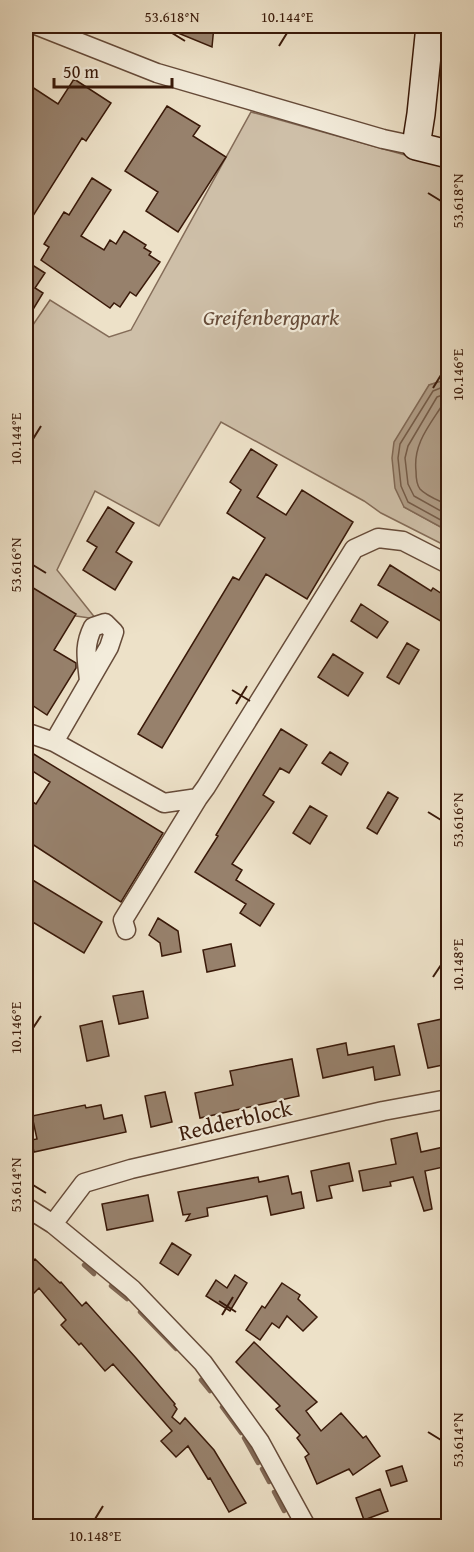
<svg xmlns="http://www.w3.org/2000/svg" width="474" height="1552" font-family="'Gentium Book Plus',serif">
  <rect width="100%" height="100%" fill="#ede1c8"/>
  <filter id="stains"><feTurbulence type="fractalNoise" baseFrequency=".00333" numOctaves="4"/><feColorMatrix values="0 0 0 0 .2 0 0 0 0 .09 0 0 0 0 .02 0 0 0 .5 -.17"/></filter>
  <radialGradient id="worn" r=".72"><stop offset=".6" stop-color="#630" stop-opacity="0"/><stop offset="1" stop-color="#630" stop-opacity=".3"/></radialGradient>
  <path fill="#cebfa8" stroke="#846c58" stroke-width="1.5" d="M251 112 448 167V379L429 385 404 507 448 531V547L381 513 364 501 221 422 159 526 95 491 57 570 96 619 76 616 26 585V335L50 300 109 337 131 330Z"/>
  <path fill="#b09d87" stroke="#806855" stroke-width="1.5" d="M448 379V531L404 507 395 488 392 458 394 442 429 385Z"/>
  <g fill="none" stroke-linecap="round" stroke-linejoin="round">
    <path stroke="#745b48" stroke-width="1.5" d="M448 385 433 391 400 444 398 458 401 486 408 502 448 524
      M448 393 437 397 408 446 405 458 408 484 414 496 448 515
      M448 402 443 404C429 426 413 444 416 471 416 477 416 484 420 489 426 496 440 501 448 505"/>
    <path stroke="#806855" stroke-width="4.5" d="M84 1265 94 1274
      M111 1286 127 1299
      M140 1312 176 1349
      M201 1380 210 1391
      M222 1407 241 1433
      M244 1438 258 1463
      M262 1469 269 1482
      M274 1492 284 1511
      M289 1522 291 1526"/>
  </g>
  <path fill="#97816c" stroke="#391909" stroke-width="1.5" d="M161 26H214L212 47Z
    M74 79 111 103 86 141 82 138 26 227V83L58 104Z
    M167 106 200 126 193 136 226 157 178 232 146 211 158 192 125 171Z
    M92 178 111 190 81 236 104 250 110 240 116 244 124 231 146 245 144 248 151 252 149 255 160 262 136 296 130 292 120 307 114 303 110 308 41 260 49 247 44 244 64 212 69 215Z
    M26 261 45 273 35 288 43 293 26 321Z
    M251 449 277 465 257 497 286 515 302 490 353 522 307 599 266 574 162 748 138 734 233 577 239 580 265 538 227 513 241 490 230 482Z
    M108 507 134 523 116 552 132 562 115 590 83 570 97 547 87 541Z
    M390 565 431 591 433 588 448 598V616L444 623 378 585Z
    M30 586 76 614 54 650 76 663V668L47 715 26 701V593Z
    M361 604 388 622 377 638 351 621Z
    M407 643 419 650 399 684 387 677Z
    M333 654 363 673 348 696 318 677Z
    M281 729 307 745 289 773 280 768 263 795 274 802 232 864 242 870 236 880 274 904 260 926 240 913 246 904 195 872 218 836 216 835Z
    M330 752 348 763 341 775 322 763Z
    M32 753 163 833 121 902 26 840V798L36 804 50 782 26 767Z
    M388 792 398 798 377 834 367 828Z
    M310 806 327 816 310 844 293 833Z
    M26 876 102 922 84 953 26 918Z
    M158 918 178 931 181 952 162 956 160 943 149 935Z
    M231 944 235 966 207 972 203 950Z
    M143 991 148 1018 119 1024 113 996Z
    M442 1019 448 1048V1064L428 1068 418 1024Z
    M102 1021 109 1056 87 1061 80 1026Z
    M346 1043 348 1055 394 1046 400 1075 375 1080 373 1067 323 1078 317 1049Z
    M292 1059 299 1096 200 1118 195 1093 233 1085 230 1071Z
    M165 1092 172 1122 151 1127 145 1096Z
    M85 1105 86 1108 101 1105 104 1119 122 1115 126 1132 34 1152 31 1140 37 1139 32 1116Z
    M417 1133 421 1152 448 1146V1166L425 1171 432 1209 424 1211 413 1177 390 1182 391 1186 363 1191 359 1171 396 1164 391 1139Z
    M349 1163 353 1181 329 1186 332 1198 317 1201 311 1171Z
    M288 1176 292 1194 301 1192 304 1208 271 1215 267 1196 207 1208 208 1216 186 1221 190 1214 183 1215 178 1192 258 1177 259 1182Z
    M148 1195 153 1221 107 1230 102 1204Z
    M172 1243 191 1255 178 1275 160 1263Z
    M35 1259 60 1283 61 1282 82 1306 86 1302 136 1358 175 1404 174 1405 177 1409 172 1417 180 1424 185 1418 214 1450 246 1503 229 1512 210 1478 208 1479 188 1446 176 1457 161 1441 172 1431 113 1364 105 1371 81 1343 79 1345 61 1325 66 1320 39 1288 26 1301V1269Z
    M235 1275 247 1283 230 1311 206 1296 216 1280 227 1288Z
    M282 1283 300 1295 298 1299 317 1317 303 1331 287 1316 279 1328 272 1323 260 1340 246 1330 262 1306 265 1308Z
    M254 1342 317 1402 306 1411 321 1431 341 1413 363 1438 366 1436 380 1456 353 1475 349 1469 317 1484 305 1457 309 1454 297 1438 300 1435 276 1409 280 1406 236 1362Z
    M402 1466 407 1481 391 1486 386 1471Z
    M380 1489 388 1511 364 1520 356 1498Z"/>
  <g fill="none" stroke-linecap="round" stroke-linejoin="round">
    <defs>
      <path id="street" d="M38 26 157 73 383 139 416 146
        M26 734H31L54 742 164 803 198 798 206 787 354 549 378 538 403 541 448 564
        M54 742 109 647 114 632 105 623 93 627C83 647 87 659 89 681
        M126 930 123 920 198 798
        M26 1207 53 1224 132 1289 203 1363 260 1442 306 1526
        M53 1224 84 1183 131 1169 383 1111 448 1099"/>
      <path id="secondary" d="M430 26 421 114 416 146 448 154"/>
    </defs>
    <use href="#street" stroke="#664b39" stroke-width="21"/>
    <use href="#secondary" stroke="#391909" stroke-width="30"/>
    <use href="#street" stroke="#f3ecdb" stroke-width="18"/>
    <use href="#secondary" stroke="#f3ecdb" stroke-width="27"/>
  </g>
  <path fill="none" stroke="#391909" stroke-width="2" d="M172 33 185 41M279 46 287 33M428 193 441 201M433 388 441 375M33 439 41 426M33 565 46 573M232 690 250 701M236 704 247 686M428 812 441 820M433 977 441 965M33 1028 41 1016M33 1185 46 1193M219 1301 236 1312M222 1315 233 1297M428 1432 441 1440M95 1519 103 1506"/>
  <g text-anchor="middle" dominant-baseline="central" stroke-width="4.5" stroke-linejoin="round" paint-order="stroke">
    <g font-size="22" font-style="italic" fill="#664b39" stroke="#f3ecdb">
      <text x="271" y="317">Greifenbergpark</text>
    </g>
    <g font-size="22" fill="#391909" stroke="#f3ecdb">
      <text transform="translate(235 1120) rotate(-13)">Redderblock</text>
    </g>
  </g>
  <rect width="474" height="1552" fill="none" stroke="#ede1c8" stroke-width="66"/>
  <path d="M54 78v9h118v-9" fill="none" stroke="#391909" stroke-width="3"/>
  <text x="63" y="78" font-size="18" fill="#391909" stroke="#f3ecdb" stroke-width="4.5" paint-order="stroke">50 m</text>
  <rect x="33" y="33" width="408" height="1486" fill="none" stroke="#391909" stroke-width="2"/>
  <g font-size="15" text-anchor="middle" fill="#391909">
    <text x="172" y="22">53.618°N</text>
    <text x="287" y="22">10.144°E</text>
    <text transform="translate(458 201) rotate(-90)" y="5">53.618°N</text>
    <text transform="translate(458 375) rotate(-90)" y="5">10.146°E</text>
    <text transform="translate(16 439) rotate(-90)" y="5">10.144°E</text>
    <text transform="translate(16 565) rotate(-90)" y="5">53.616°N</text>
    <text transform="translate(458 820) rotate(-90)" y="5">53.616°N</text>
    <text transform="translate(458 965) rotate(-90)" y="5">10.148°E</text>
    <text transform="translate(16 1028) rotate(-90)" y="5">10.146°E</text>
    <text transform="translate(16 1185) rotate(-90)" y="5">53.614°N</text>
    <text transform="translate(458 1440) rotate(-90)" y="5">53.614°N</text>
    <text x="95" y="1541">10.148°E</text>
  </g>
  <rect width="100%" height="100%" filter="url(#stains)"/>
  <rect width="100%" height="100%" fill="url(#worn)"/>
</svg>
